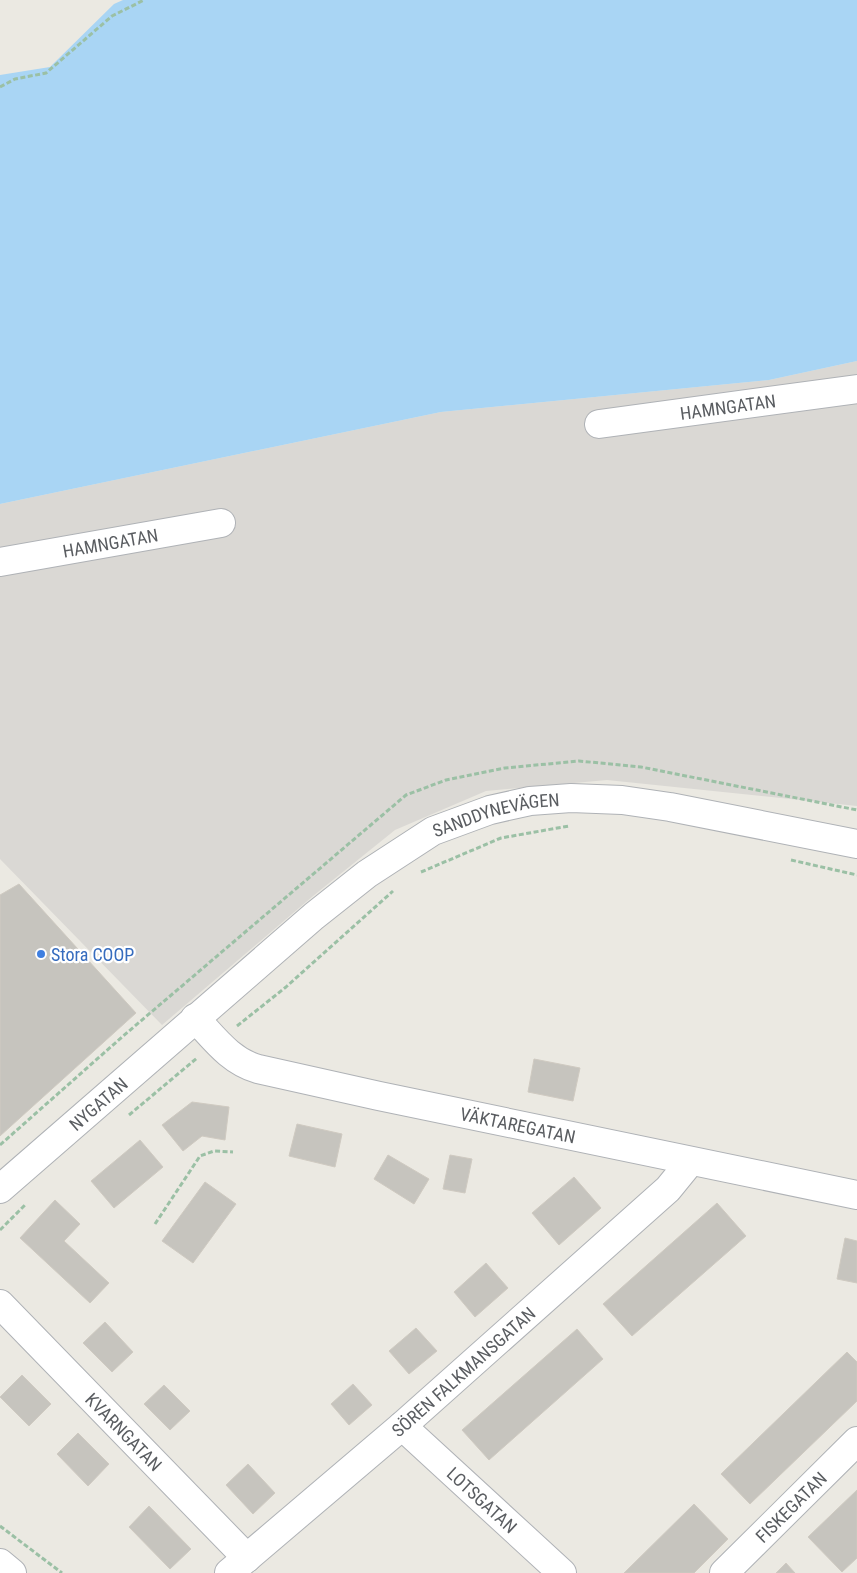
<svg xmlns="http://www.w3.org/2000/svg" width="857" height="1573" font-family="'Roboto Condensed',sans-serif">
  <rect width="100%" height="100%" fill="#ebe9e2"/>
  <path fill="#dad8d4" d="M857 361V806L607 780 486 791 395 830 313 896 162 1025 0 859V504L441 412 769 380Z"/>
  <path fill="#a9d5f4" d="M123 0H857V361L769 380 441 412 0 504V75L50 67 114 4Z"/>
  <path fill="#c6c4be" stroke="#cfcac1" d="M19 884 136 1013 0 1136V895Z
    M534 1059 580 1068 573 1101 528 1092Z
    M192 1102 229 1107 225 1140 202 1136 183 1151 162 1125Z
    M297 1124 342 1134 335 1167 289 1156Z
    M140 1140 163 1167 114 1208 91 1181Z
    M388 1155 429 1179 414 1204 374 1179Z
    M450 1155 472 1159 465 1193 443 1189Z
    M574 1177 601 1208 559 1245 532 1213Z
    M205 1182 236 1204 193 1263 162 1241Z
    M55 1200 80 1224 64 1241 109 1283 90 1303 20 1238Z
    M717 1203 746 1236 632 1336 603 1304Z
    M845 1238 857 1241V1283L837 1279Z
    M486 1263 508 1288 475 1317 454 1292Z
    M105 1322 133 1352 112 1372 83 1343Z
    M416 1328 437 1351 409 1374 389 1351Z
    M577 1329 603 1359 489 1460 462 1430Z
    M847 1352 857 1362V1401L750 1504 721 1474Z
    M22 1375 51 1404 29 1426 0 1397Z
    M353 1384 372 1405 349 1425 331 1404Z
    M164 1385 190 1411 170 1430 144 1404Z
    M78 1433 109 1464 88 1486 57 1454Z
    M248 1464 275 1493 253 1514 226 1485Z
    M857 1490V1558L842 1572 808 1537Z
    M694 1504 728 1539 694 1573H624Z
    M149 1506 191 1549 170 1569 129 1527Z
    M786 1563 795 1573H776Z"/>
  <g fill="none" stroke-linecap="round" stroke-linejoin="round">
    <defs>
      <g id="minor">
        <path id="s1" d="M599 424 857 389"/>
        <path id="s2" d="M0 562 221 523"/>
        <path id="s3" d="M195 1018C214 1038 230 1061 258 1069L379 1096 857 1195"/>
        <path id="s4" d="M0 1189 314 916 367 874 433 831 490 810 530 801 571 798 622 800 670 807 857 844"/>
        <path id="s5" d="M0 1304 247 1558"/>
        <path id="s6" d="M402 1426 562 1573"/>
        <path d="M0 1563 12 1573"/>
        <path id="s7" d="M229 1573 402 1426 668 1189 690 1162"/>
        <path id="s8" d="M724 1573 857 1441"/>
      </g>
    </defs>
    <use href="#minor" stroke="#afb2b6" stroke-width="30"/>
    <path stroke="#9bc0a5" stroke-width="3" stroke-dasharray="5 2.5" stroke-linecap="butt" d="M0 87 15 79 46 73 112 16 144 0
      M791 860 857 875
      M421 872 501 838 569 826
      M237 1026 286 987 393 891
      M129 1115 197 1058
      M0 1145 122 1037 406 795 446 780 505 768 579 761 641 767 857 810
      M155 1224 200 1156 214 1151 233 1152
      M0 1230 26 1204
      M0 1526 62 1573"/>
    <use href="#minor" stroke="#fff" stroke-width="28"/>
  </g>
  <circle fill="#3f7fe0" stroke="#fff" stroke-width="2" cx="41" cy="954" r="5"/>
  <g text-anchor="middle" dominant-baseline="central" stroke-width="4.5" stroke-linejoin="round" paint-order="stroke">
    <g font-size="18" fill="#5a5d61" stroke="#fff">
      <text stroke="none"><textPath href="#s1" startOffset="130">HAMNGATAN</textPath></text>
      <text stroke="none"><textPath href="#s2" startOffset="112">HAMNGATAN</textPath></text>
      <text stroke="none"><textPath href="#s4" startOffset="628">SANDDYNEVÄGEN</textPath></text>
      <text stroke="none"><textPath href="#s4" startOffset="130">NYGATAN</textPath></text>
      <text stroke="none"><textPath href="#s3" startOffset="348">VÄKTAREGATAN</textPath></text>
      <text stroke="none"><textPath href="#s7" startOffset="309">SÖREN FALKMANSGATAN</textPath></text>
      <text stroke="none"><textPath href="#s5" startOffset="178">KVARNGATAN</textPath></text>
      <text stroke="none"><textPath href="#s6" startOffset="109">LOTSGATAN</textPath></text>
      <text stroke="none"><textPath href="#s8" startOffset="94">FISKEGATAN</textPath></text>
    </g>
    <g font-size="18" fill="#366cbe" stroke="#fff" text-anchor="start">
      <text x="51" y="954">Stora COOP</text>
    </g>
  </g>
</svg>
